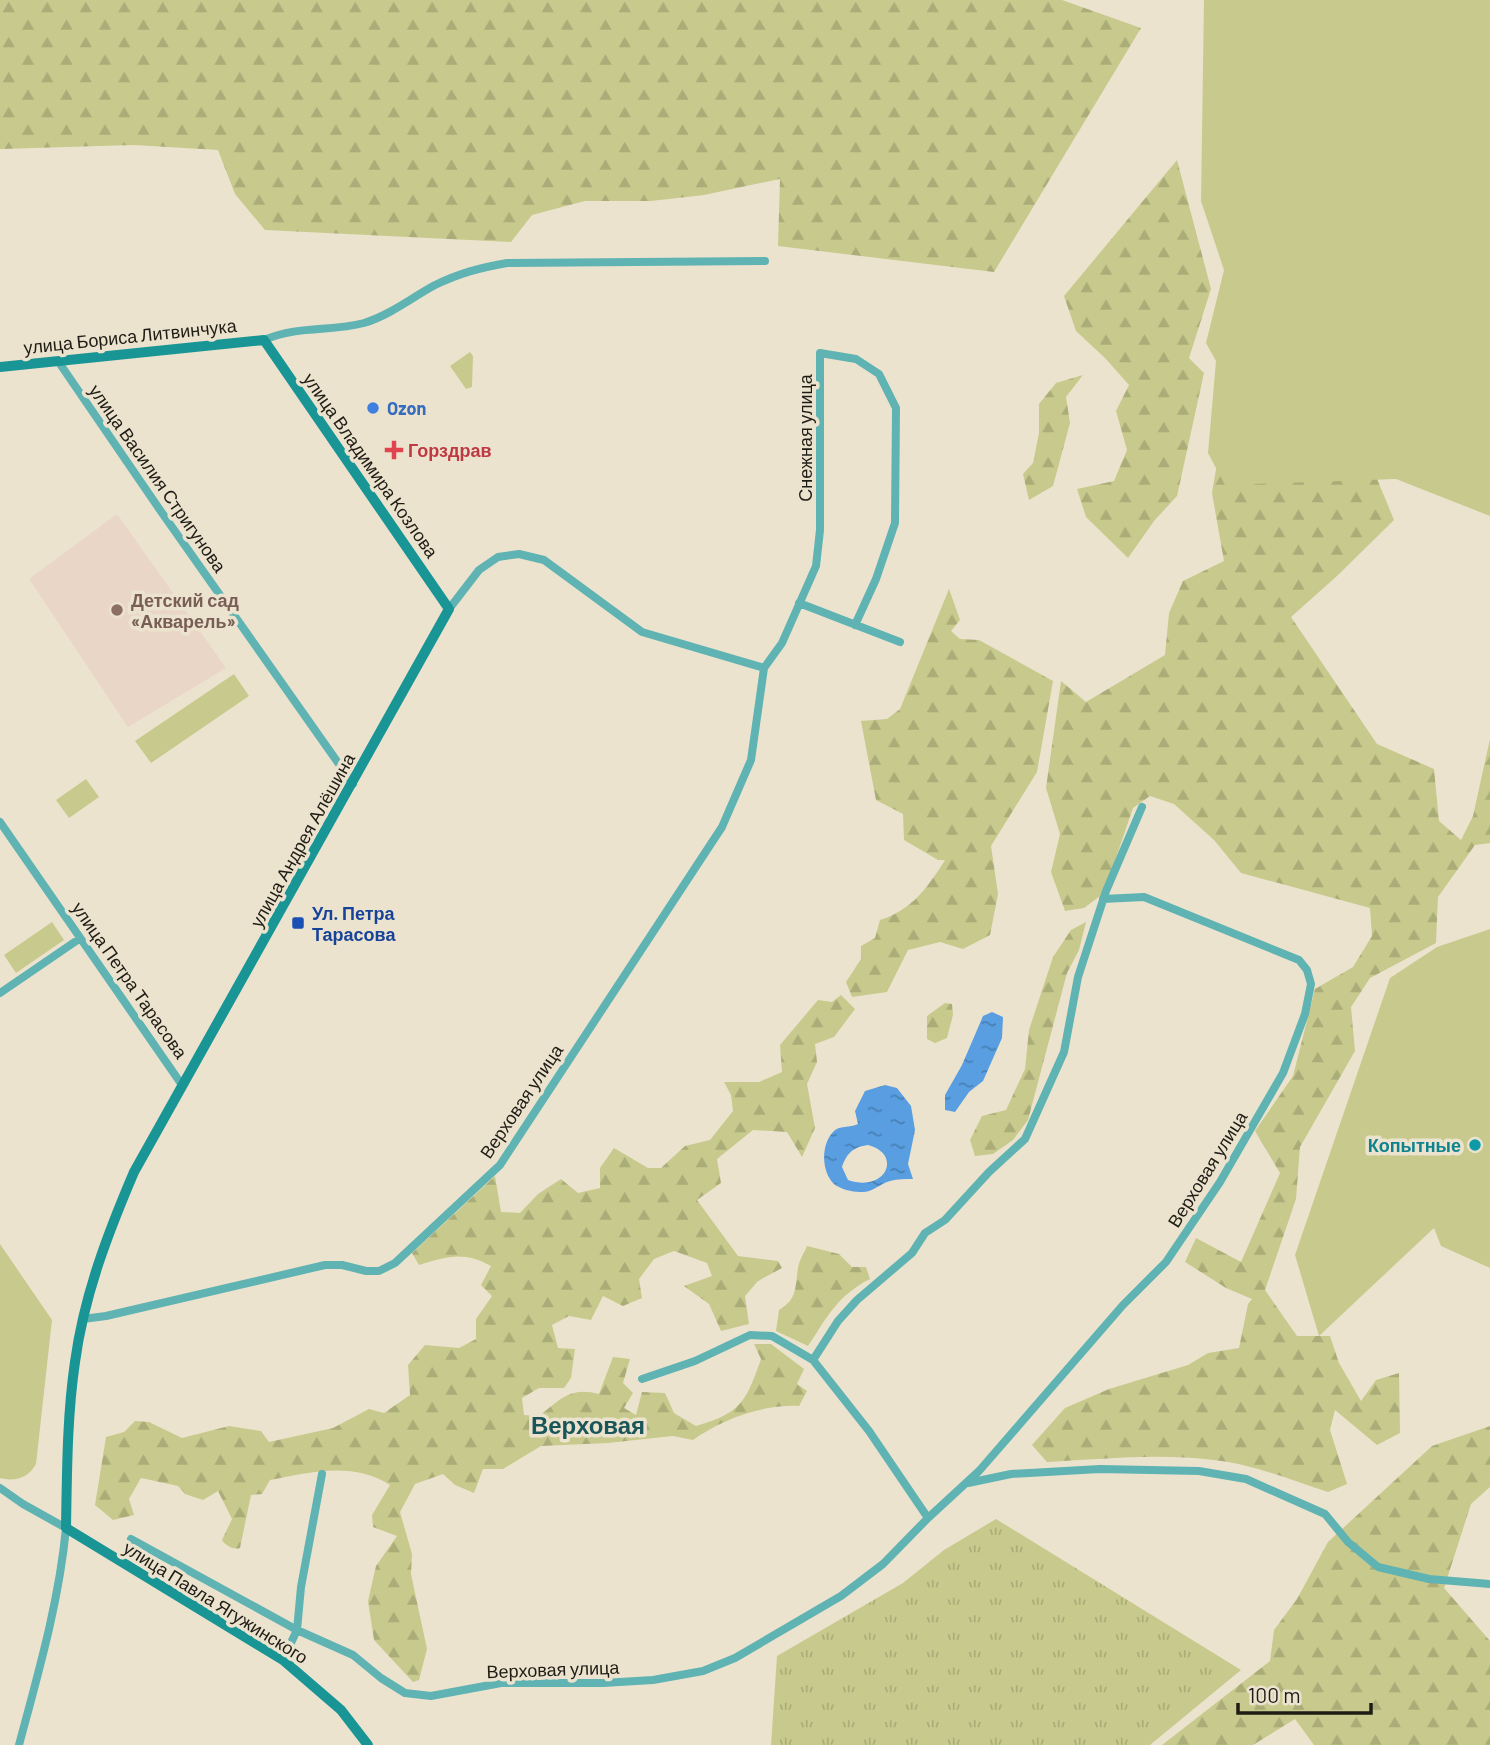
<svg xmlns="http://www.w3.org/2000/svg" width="1490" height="1745" font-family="Barlow,sans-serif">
  <defs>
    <pattern id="grass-tufts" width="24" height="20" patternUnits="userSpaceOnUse" patternTransform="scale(1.75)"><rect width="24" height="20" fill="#c7ca8c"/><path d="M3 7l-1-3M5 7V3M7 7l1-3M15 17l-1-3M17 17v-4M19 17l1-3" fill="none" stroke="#aaad78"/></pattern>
    <pattern id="forest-firs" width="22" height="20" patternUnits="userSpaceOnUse" patternTransform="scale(1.75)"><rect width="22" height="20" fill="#c7ca8c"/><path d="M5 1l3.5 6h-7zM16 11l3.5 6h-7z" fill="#aaad78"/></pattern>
    <pattern id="water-ripples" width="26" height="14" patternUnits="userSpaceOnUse" patternTransform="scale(1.75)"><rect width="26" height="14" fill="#589ee1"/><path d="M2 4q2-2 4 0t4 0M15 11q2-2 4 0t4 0" fill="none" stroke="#4880b5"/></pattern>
  </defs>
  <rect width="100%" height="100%" fill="#ece3cf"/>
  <path fill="#ead6c7" d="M117 514 226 668 128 727 29 579Z"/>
  <path fill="url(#grass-tufts)" d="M996 1519 1241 1670 1150 1745H771L777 1656 903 1583 944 1550Z"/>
  <path fill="url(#forest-firs)" d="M0 0H1062L1141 28 994 272 778 246 780 179 704 195 651 201H585L532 215 511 242 265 230 235 194 218 150 134 145 0 149Z
    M1177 160 1211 289 1189 358 1204 373 1177 496 1154 521 1128 558 1086 517 1077 489 1114 481 1127 450 1116 411 1129 385 1105 358 1076 331 1064 296Z
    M1250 268 1375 474 1394 520 1337 576 1291 617 1377 744 1434 769 1439 821 1461 840 1473 816 1490 739V843L1475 845 1438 897 1436 943 1370 978 1351 1007 1355 1051 1300 1147 1296 1199 1265 1290 1297 1336H1330L1339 1363 1361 1401 1376 1380 1399 1373 1400 1433 1377 1445 1335 1410 1330 1430 1347 1484 1328 1492C1291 1480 1252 1464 1214 1460 1159 1453 1102 1459 1047 1462L1032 1445 1065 1408 1109 1389 1188 1365 1208 1353 1239 1348 1248 1304 1252 1299 1226 1288 1185 1262 1196 1238 1241 1262 1280 1173 1255 1131 1293 1076 1315 989 1353 967 1372 936 1370 908 1241 873 1214 840 1174 804 1150 796 1133 808 1104 893 1084 908 1065 911 1051 872 1060 834 1046 788 1061 681 1086 702 1165 655 1169 613 1183 581 1224 561 1212 493Z
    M1083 375 1066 397 1070 423 1053 486 1029 500 1023 474 1033 463 1039 433V404L1056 383Z
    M949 589 960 620 951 631 960 639 979 640 1053 681 1037 772 991 846 998 894 990 935 963 949 940 942 908 950 887 992 852 997 846 982 861 959V946L875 938 880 920C912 910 928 887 945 860H938L904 840 903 814 876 800 861 721 887 719 900 709Z
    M1086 922 1079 950 1067 973 1028 1120 1013 1140 993 1154 975 1156 970 1140 982 1116 1006 1110 1025 1069 1029 1030 1053 957 1071 930Z
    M841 995 855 1009 834 1037 815 1044 817 1062 807 1084 815 1128 802 1157 787 1132 753 1130 717 1159 721 1183 697 1200 738 1256 778 1261 782 1268 758 1281 745 1296 749 1324 721 1331 709 1304 684 1286 712 1276 707 1263 674 1251 654 1259 639 1279 642 1298 623 1306 603 1296 591 1320 569 1316 552 1325 558 1348 575 1349 571 1378 564 1388H539L522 1398 524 1415 539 1416C560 1400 570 1386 599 1394L613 1357 630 1359 623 1383 633 1393 624 1408 636 1415 642 1392 665 1393 674 1413 696 1426C741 1413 746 1402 761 1359L754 1344H771L804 1369 797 1384 807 1391 799 1406C764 1404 722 1419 693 1440L673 1436 608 1443 541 1446 503 1469H483L474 1493 455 1485 443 1474 415 1484 400 1512 412 1554 411 1574 427 1649 419 1680 413 1682 374 1640 368 1601 376 1566 397 1536 373 1527 372 1515 390 1485C354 1461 309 1472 270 1480L262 1494 251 1495 240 1548C233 1550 226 1546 222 1540L232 1519 218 1491 203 1500 185 1494 178 1486 141 1478 129 1499 134 1515 113 1520 95 1505 106 1437 124 1432 135 1421 149 1422 182 1438 229 1426 261 1431 269 1442 333 1428 369 1409 384 1413 410 1395 408 1365 425 1345 459 1348 476 1339V1319L492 1296 481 1285 491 1266C465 1251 447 1256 419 1265L412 1253 495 1176 501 1212 520 1213 538 1194 561 1179 578 1193 600 1188V1168L614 1148 648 1168H661L685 1146 710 1140 733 1111 731 1095 724 1082H759L782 1072 780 1045 818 1000 832 1002Z
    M945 1003 952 1004 953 1015 947 1038 935 1043 927 1039V1016Z
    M807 1246 839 1254 852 1267H866L870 1279C838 1295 827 1317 808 1346L776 1331 779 1310C798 1299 795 1286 798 1268 799 1261 804 1253 807 1246Z
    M1490 1426V1487L1471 1504 1444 1588 1490 1641V1745H1314L1295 1719 1253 1745H1162L1270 1661 1274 1630 1297 1599 1328 1542 1432 1446Z"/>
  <path fill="#c7ca8c" d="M1204 0H1490V516L1396 479 1225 485 1208 453 1216 361 1206 343 1224 270 1201 201Z
    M470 352 473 356 472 387 466 389 450 366Z
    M234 674 249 696 151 763 135 741Z
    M86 779 99 797 69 818 56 800Z
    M52 922 64 940 16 973 4 955Z
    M1490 929V1268L1441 1246 1434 1228 1319 1336 1295 1255 1390 978 1437 947Z
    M0 1244 52 1320 36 1464C28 1478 16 1482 0 1478Z"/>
  <path fill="url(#water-ripples)" fill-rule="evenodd" d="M992 1012 1003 1017 1002 1038 983 1081 969 1092 955 1112 945 1110V1095L962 1065 983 1016Z
    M885 1085 897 1088 911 1106 915 1130 908 1164 913 1179C906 1179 897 1179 890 1181 879 1184 873 1193 860 1192 852 1192 840 1189 834 1184 821 1171 821 1145 833 1132 839 1125 850 1128 858 1124L855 1111 865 1091ZM868 1145C903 1154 886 1193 848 1180L842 1167C847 1153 853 1147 868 1145Z"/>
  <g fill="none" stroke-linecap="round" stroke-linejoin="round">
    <path stroke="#5fb3b2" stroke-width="8" d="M264 340C299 325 330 332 364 323 390 315 411 298 435 285 460 273 479 268 507 263L765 261
      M58 361 160 510 353 784
      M799 603 900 642
      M449 609 479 570 498 557 519 554 544 560 642 632 764 668
      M0 822 182 1085
      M0 993 79 939
      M83 1319 106 1316 325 1265H342L366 1271H379L395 1263 500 1165 722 827 751 760 764 668 782 643 816 566 820 530V353L856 359 879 374 896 408 895 523 876 579 855 625
      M642 1379 695 1361 750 1335 772 1336 813 1360
      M968 1483 1011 1474 1100 1469 1199 1471 1246 1479 1325 1514 1348 1542 1378 1567 1429 1579 1490 1584
      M0 1488 23 1504 66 1528C59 1602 38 1674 19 1745
      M928 1518 869 1431 813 1360 838 1321 857 1300 912 1253 925 1233 945 1220 989 1172 1025 1139 1064 1052 1078 977 1106 891 1142 807
      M131 1539 297 1630 353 1655 381 1678 405 1693 431 1696 501 1683H603L653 1680 703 1671 735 1658 841 1596 883 1564 928 1518 979 1471 1123 1305 1166 1262 1220 1182 1283 1073 1305 1014 1311 984 1307 970 1299 960 1144 897 1103 899
      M283 1660 297 1630 301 1587 322 1474"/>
    <path stroke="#199595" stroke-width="10" d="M0 367 264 340 449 609 134 1172C108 1233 84 1295 75 1362 67 1416 67 1473 66 1528L283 1660 341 1710 368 1745"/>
  </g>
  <circle fill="#3f7fe0" stroke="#ece3cf" stroke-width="2.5" cx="373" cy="408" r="7"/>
  <path fill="#e0444e" stroke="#ece3cf" stroke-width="2.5" d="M390.5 439.5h7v7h7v7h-7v7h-7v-7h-7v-7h7z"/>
  <circle fill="#8d6e63" stroke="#ece3cf" stroke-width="2.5" cx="117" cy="610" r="7"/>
  <rect fill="#1a4fb4" stroke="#ece3cf" stroke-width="2.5" x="291" y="916" width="14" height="14" rx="3.5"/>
  <circle fill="#0f9aa8" stroke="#ece3cf" stroke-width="2.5" cx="1475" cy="1145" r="7"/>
  <g text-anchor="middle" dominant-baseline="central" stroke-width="7" stroke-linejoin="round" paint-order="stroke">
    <g font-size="18" fill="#1f1c15" stroke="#ece3cf">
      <text transform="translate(130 336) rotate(-6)">улица Бориса Литвинчука</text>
      <text transform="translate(805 438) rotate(-90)">Снежная улица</text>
      <text transform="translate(371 465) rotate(55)">улица Владимира Козлова</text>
      <text transform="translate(158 478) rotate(55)">улица Василия Стригунова</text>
      <text transform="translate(302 840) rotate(-61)">улица Андрея Алёшина</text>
      <text transform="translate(130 980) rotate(55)">улица Петра Тарасова</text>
      <text transform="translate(521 1101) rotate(-56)">Верховая улица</text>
      <text transform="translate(1207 1169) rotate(-58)">Верховая улица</text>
      <text transform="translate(216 1602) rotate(32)">улица Павла Ягужинского</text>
      <text transform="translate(553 1669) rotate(-2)">Верховая улица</text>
    </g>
    <g font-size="18" font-weight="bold" fill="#366cbe" stroke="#ece3cf" text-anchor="start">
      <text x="387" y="408">Ozon</text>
    </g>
    <g font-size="18" font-weight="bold" fill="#be3a42" stroke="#ece3cf" text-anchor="start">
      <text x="408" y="450">Горздрав</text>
    </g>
    <g font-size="18" font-weight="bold" fill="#785e54" stroke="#ece3cf" text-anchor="start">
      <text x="131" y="600">Детский сад<tspan x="131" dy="21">«Акварель»</tspan></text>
    </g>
    <g font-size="18" font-weight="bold" fill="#164399" stroke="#ece3cf" text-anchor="start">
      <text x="312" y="913">Ул. Петра<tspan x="312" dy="21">Тарасова</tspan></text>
    </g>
    <g font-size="18" font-weight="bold" fill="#0d838f" stroke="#ece3cf" text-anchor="end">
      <text x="1461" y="1145">Копытные</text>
    </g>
    <g font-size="24" font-weight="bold" fill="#195559" stroke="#ece3cf">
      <text x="588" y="1424">Верховая</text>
    </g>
  </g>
  <path d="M1238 1703v10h133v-10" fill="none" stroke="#1f1c15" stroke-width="3.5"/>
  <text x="1248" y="1703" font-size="21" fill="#1f1c15" stroke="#ece3cf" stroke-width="5" paint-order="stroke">100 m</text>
</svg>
